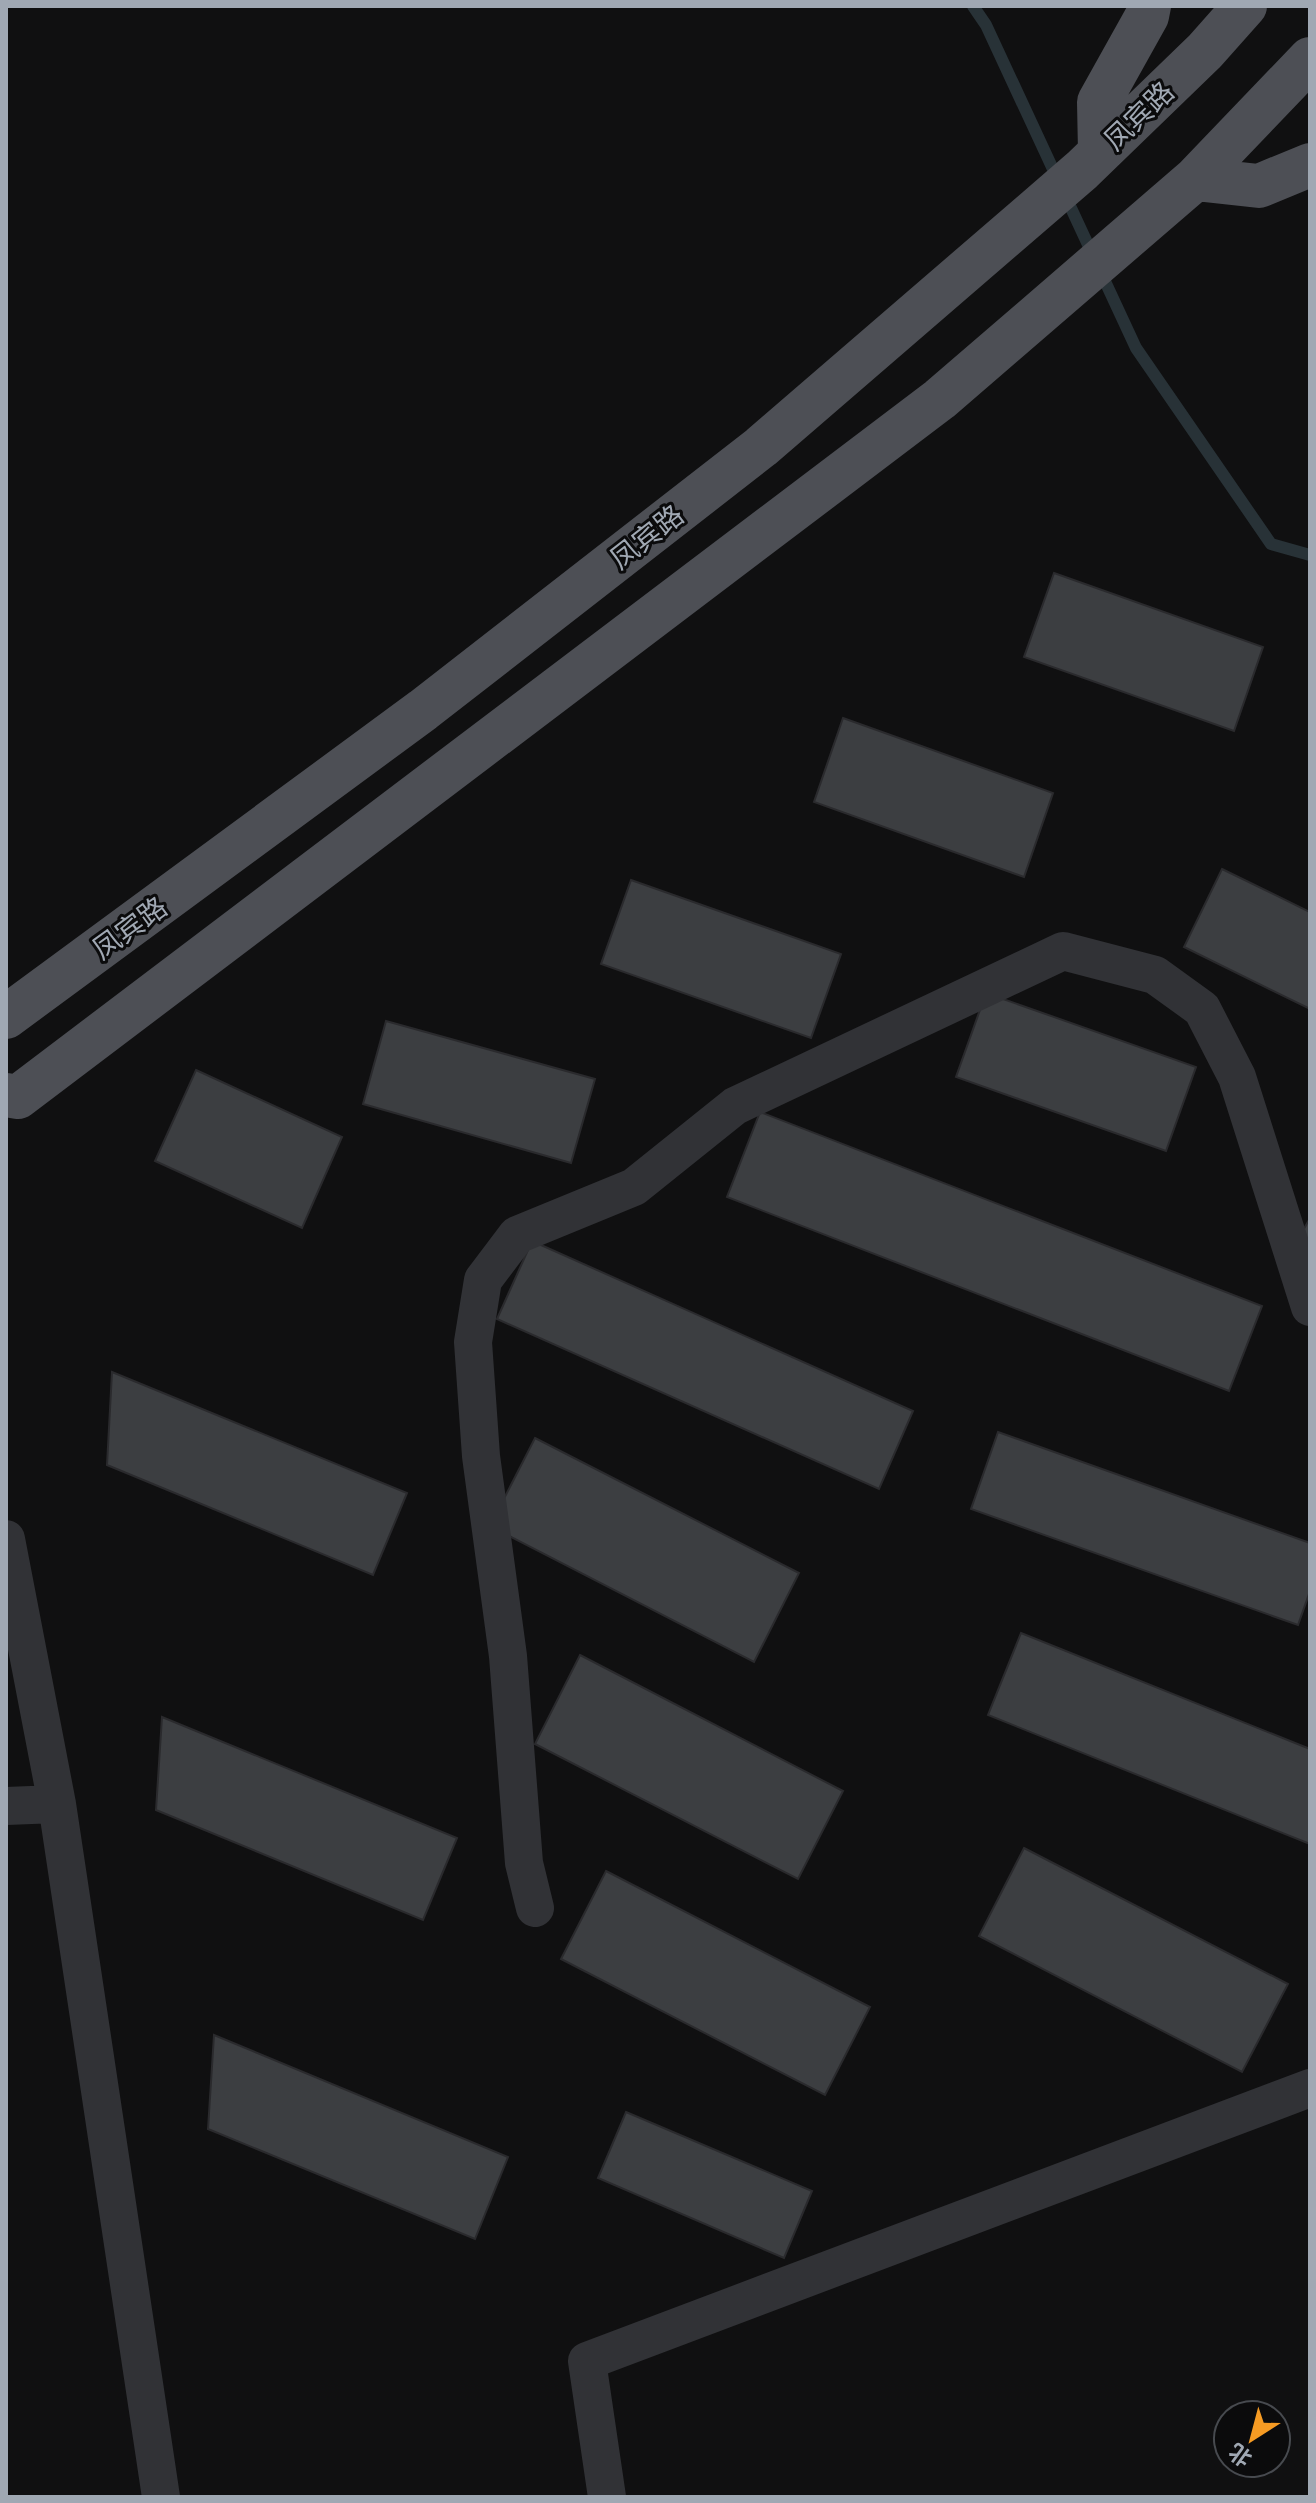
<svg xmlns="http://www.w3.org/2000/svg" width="1316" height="2503" font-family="Commissioner,'Noto Sans SC',sans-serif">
  <rect width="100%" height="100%" fill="#101011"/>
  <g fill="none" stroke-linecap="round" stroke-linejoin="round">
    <path stroke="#283237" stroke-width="12" d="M973 6 986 25 1136 348 1271 544 1310 555"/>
  </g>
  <path fill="#3c3e41" stroke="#2a2a2d" stroke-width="2" d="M1054 573 1263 647 1234 731 1024 657Z
    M843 718 1053 793 1024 877 814 802Z
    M1222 869 1310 912V1009L1184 947Z
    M631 880 841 954 811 1038 601 964Z
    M986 993 1196 1067 1166 1151 956 1077Z
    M386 1021 595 1079 571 1163 363 1104Z
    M196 1070 342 1137 302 1228 155 1161Z
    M760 1112 1262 1306 1229 1391 727 1197Z
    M1310 1218V1260L1292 1250Z
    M532 1241 913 1411 879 1489 497 1319Z
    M112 1372 407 1493 373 1575 107 1465Z
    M998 1432 1310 1543V1591L1298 1625 971 1509Z
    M535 1438 799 1573 754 1662 490 1526Z
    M1021 1633 1310 1749V1844L988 1715Z
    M580 1655 843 1791 798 1879 535 1744Z
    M162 1717 457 1838 423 1920 156 1810Z
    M1024 1848 1288 1984 1242 2072 979 1936Z
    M606 1871 870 2007 825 2095 561 1959Z
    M214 2035 508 2157 475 2239 208 2129Z
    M626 2112 812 2191 784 2258 598 2178Z"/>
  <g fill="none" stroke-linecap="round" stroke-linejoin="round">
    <path stroke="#313236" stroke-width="38" d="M6 1539 57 1804 161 2497
      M6 1806 57 1804
      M535 1908 524 1863 508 1656 481 1456 473 1342 483 1280 517 1235 634 1187 735 1106 1063 951 1155 975 1202 1009 1237 1077 1310 1307
      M607 2497 587 2361 1310 2088"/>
    <path stroke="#4d4f55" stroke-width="44" d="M1100 152 1099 102 1147 16 1149 6
      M1195 179 1259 186 1310 165
      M6 1017 423 710 761 447 1082 170 1205 51 1245 6
      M6 1095 18 1097 940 399 1195 179 1310 59"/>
  </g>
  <g text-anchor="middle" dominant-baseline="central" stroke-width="6" stroke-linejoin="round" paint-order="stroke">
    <g font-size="28" fill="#a0a8b3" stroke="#0b0b0c">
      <text transform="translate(1138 115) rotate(-44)">凤宾路</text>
      <text transform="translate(646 536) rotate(-38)">凤宾路</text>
      <text transform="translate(129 927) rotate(-36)">凤宾路</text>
    </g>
  </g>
  <rect width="1316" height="2503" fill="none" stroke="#a0a8b3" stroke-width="16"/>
  <g transform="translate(1252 2439) rotate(216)"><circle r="38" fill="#0b0b0c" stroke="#474a4f" stroke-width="2"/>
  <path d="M0-6L14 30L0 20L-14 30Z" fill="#f69b23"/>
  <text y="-12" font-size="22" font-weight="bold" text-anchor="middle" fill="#a0a8b3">北</text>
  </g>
</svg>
